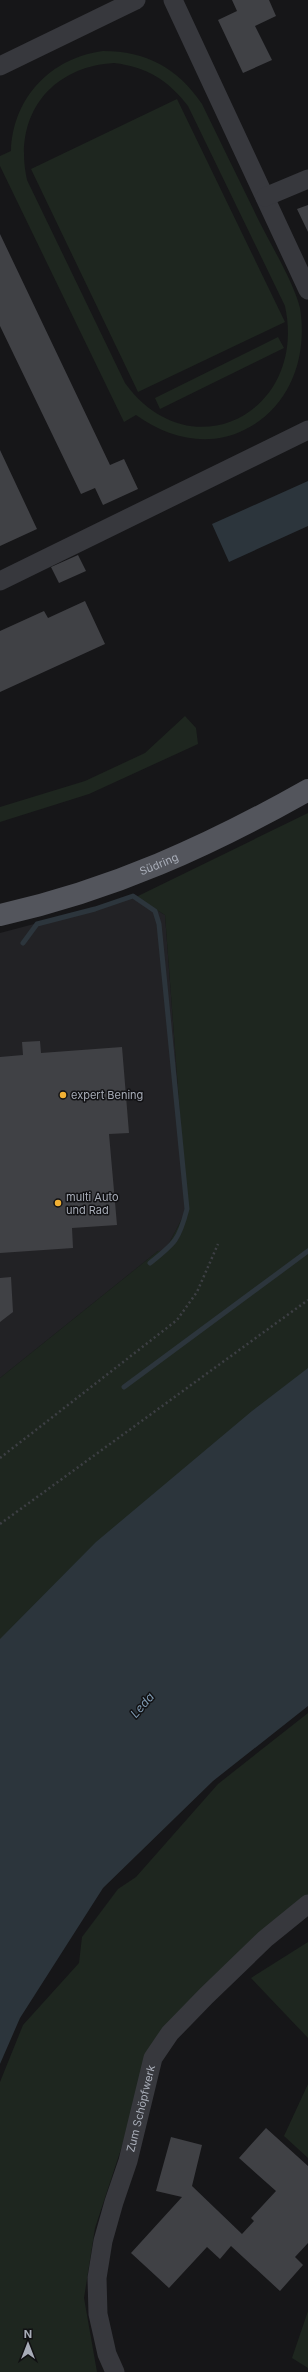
<svg xmlns="http://www.w3.org/2000/svg" width="308" height="2372" font-family="Inter,sans-serif">
  <rect width="100%" height="100%" fill="#161618"/>
  <path fill="#222225" d="M136 897 165 915 187 1209 165 1251H158L0 1378V933Z"/>
  <path fill="#1e261f" fill-rule="evenodd" d="M103 51C146 51 178 68 202 104 221 143 240 182 259 221 271 245 294 283 300 308 308 357 290 408 244 430 208 448 168 438 136 415L124 422 0 166V156L11 151C13 97 51 58 103 51ZM114 63C147 67 168 80 188 106L285 306C308 413 190 473 125 383L27 180C13 117 49 67 114 63Z
    M177 99 285 322 138 392 31 169Z
    M278 337 284 348 160 409 155 398Z
    M185 716 196 728 198 744 89 794 0 822V807L85 781 145 753Z
    M308 813V1377L0 1655V1378L158 1251H165L187 1209 165 915 136 897Z
    M308 1713V1898L155 2046 95 2228 84 2298 97 2372H0V2082L23 2025 79 1963 82 1937 118 1889 136 1877 218 1784Z
    M308 1942V2038L251 1978Z
    M308 2084V2158L284 2136Z
    M308 2311V2368L292 2358Z"/>
  <path fill="#2c353c" d="M308 481V526L229 562 212 524Z
    M308 1368V1706L213 1781 103 1888 20 2018 0 2064V1639L96 1542 252 1411Z"/>
  <g fill="none" stroke-linecap="round" stroke-linejoin="round">
    <path stroke="#2c353c" stroke-width="5" d="M23 943 37 924 95 909 133 896 155 911 159 924 187 1209C179 1240 175 1243 150 1263
      M124 1387 308 1251"/>
  </g>
  <path fill="#404145" d="M232 0H269L276 16 255 26 272 60 243 73 218 20 237 11Z
    M308 205V232L297 209Z
    M0 234 110 465 124 459 138 489 103 505 95 488 81 494 0 326Z
    M0 450 37 529 0 546Z
    M78 555 86 571 59 583 51 567Z
    M85 601 105 644 0 692V631L44 611 48 618Z
    M40 1041 41 1053 122 1047 129 1133 109 1134 117 1225 72 1228 73 1248 0 1253V1057L23 1055 22 1042Z
    M11 1277 13 1312 0 1322V1278Z
    M266 2128 308 2166V2243L295 2257 303 2265 280 2291 231 2246 220 2259 207 2247 169 2288 131 2253 182 2197 156 2191 171 2137 202 2145 192 2186 242 2234 254 2221 251 2218 276 2191 239 2158Z"/>
  <g fill="none" stroke-linecap="round" stroke-linejoin="round">
    <path stroke="#3d3f44" stroke-width="2.5" stroke-dasharray="2 3" stroke-linecap="butt" d="M0 1458 177 1320 197 1292 218 1244
      M0 1524 308 1300"/>
    <g stroke="#37383d" stroke-width="19">
      <path d="M173 0 308 290"/>
      <path d="M0 66 136 0"/>
      <path d="M265 197 308 179"/>
      <path d="M0 581 308 430"/>
      <path id="s1" d="M115 2372 107 2354 98 2314 97 2278 103 2241 114 2202 128 2161 153 2058 170 2033 206 1996 265 1939 308 1904"/>
    </g>
    <path stroke="#53555c" stroke-width="22" id="s2" d="M0 915C112 890 209 846 308 790"/>
  </g>
  <g fill="#f2b134" stroke="#111113" stroke-width="1.5">
    <circle cx="63" cy="1095" r="4"/>
    <circle cx="58" cy="1203" r="4"/>
  </g>
  <g text-anchor="middle" dominant-baseline="central" stroke-width="3" stroke-linejoin="round" paint-order="stroke">
    <g font-size="11" fill="#a8adb8" stroke="#111113">
      <text stroke="none"><textPath href="#s2" startOffset="167">Südring</textPath></text>
      <text stroke="none"><textPath href="#s1" startOffset="272">Zum Schöpfwerk</textPath></text>
    </g>
    <g font-size="11" fill="#a8adb8" stroke="#111113" text-anchor="start">
      <text x="71" y="1095">expert Bening</text>
      <text x="66" y="1197">multi Auto<tspan x="66" dy="13">und Rad</tspan></text>
    </g>
    <g font-size="12" font-style="italic" fill="#7f9bb3" stroke="#111113">
      <text transform="translate(142 1705) rotate(-49)">Leda</text>
    </g>
  </g>
  <g transform="translate(28 2344)" stroke="#111113" stroke-width="3" paint-order="stroke">
  <path d="M0-3L7 15L0 10L-7 15Z" fill="#a8adb8"/>
  <text y="-6" font-size="11" font-weight="bold" text-anchor="middle" fill="#a8adb8">N</text>
  </g>
</svg>
